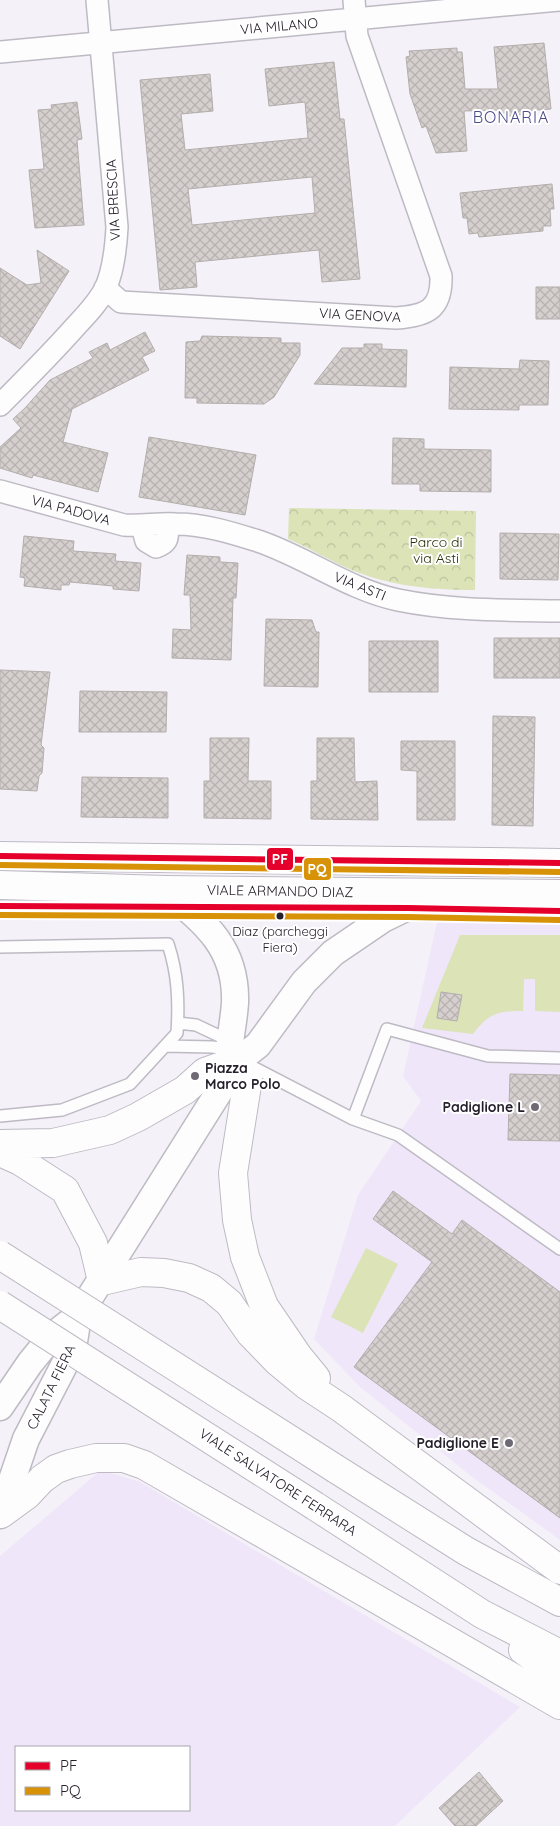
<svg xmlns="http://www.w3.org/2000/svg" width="560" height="1826" font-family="Quicksand,sans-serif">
  <defs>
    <pattern id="park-crowns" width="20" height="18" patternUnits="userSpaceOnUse" patternTransform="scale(1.25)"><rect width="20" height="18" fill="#dbe3b7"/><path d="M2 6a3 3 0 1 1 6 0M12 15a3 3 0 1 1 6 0" fill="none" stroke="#bcc29e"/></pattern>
    <pattern id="building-cross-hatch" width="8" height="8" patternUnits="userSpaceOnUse" patternTransform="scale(1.25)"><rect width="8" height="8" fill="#d5d0ce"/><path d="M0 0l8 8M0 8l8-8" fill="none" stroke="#b7b2b1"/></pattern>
  </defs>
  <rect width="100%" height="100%" fill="#f4f1f8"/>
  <path fill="#f0e6fa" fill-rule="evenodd" d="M438 917 560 919V1540L471 1476 360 1387 314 1339 358 1195 421 1101 403 1076Z
    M101 1470 140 1482 520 1707 395 1826H0V1556ZM16 1747H189V1810H16Z"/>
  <path fill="#dbe3b7" d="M460 935H560V1012L535 1011V979H524L523 1011C498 1011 489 1013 473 1034L422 1028Z
    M366 1248 398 1264 363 1333 331 1317Z"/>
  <path fill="url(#park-crowns)" d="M289 508 476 511 475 590C430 590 388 586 347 568 327 559 308 547 288 539Z"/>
  <path fill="url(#building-cross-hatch)" stroke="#b3adab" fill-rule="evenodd" d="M544 43 551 109 525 111V114L500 117 499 110 464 111 467 151 436 153 426 126 422 128 410 94 406 57 410 56 409 51 457 48V52H462L465 89H498L494 47Z
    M334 62 340 119H344L360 279 322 282 319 250 195 262 197 287 160 290 140 80 210 74 213 111 181 114 185 150 308 138 305 102 269 106 265 69ZM312 177 315 213 192 225 188 189Z
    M77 102 82 139 77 140 84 225 35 228 29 170 44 169 38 110 52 109 51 105Z
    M552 184 554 209H550L551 226H543V231L479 237 478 233 469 234 467 218H463L460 193Z
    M37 250 69 271 20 349 0 336V268L27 285 41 283Z
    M536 287H560V319H536Z
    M145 332 155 351 142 357 149 370 72 409 63 442 108 453 98 492 33 475 32 478 0 468V447L21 428 13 419 25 408 50 380 93 358 89 352 107 343 110 350Z
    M202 336 281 338V343H300V355L274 397 264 404 197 403V398H185L186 342 200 341Z
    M364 344H382V349L407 350 406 387 314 384 342 348H364Z
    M520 360 549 361 548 405H519V410L449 409 450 367 519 369Z
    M149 437 256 455 245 515 139 497Z
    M393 438 424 439V449L491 450V492L420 491V484H392Z
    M500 533 559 534 558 580 500 579Z
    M24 536 74 541 73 551 116 554 115 561 141 563 139 591 113 589V586L70 582 69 585H61V590L24 586 25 578 20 577Z
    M187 555 220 557V562L238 563 236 598H233L231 660 172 658 173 629 191 630 190 595H184Z
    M266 619 312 620 316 632H319L318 687 264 686Z
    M494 638H560V678H494Z
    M369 641H438V692H369Z
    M0 670 50 672 41 745 44 748 42 773 39 776 37 791 0 789Z
    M80 691 167 692 166 732H79Z
    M493 716 535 717 533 826 492 825Z
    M210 738H249L248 781H271V819L204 818V781H210Z
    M317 738H354L355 782 377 781 378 820 311 819V781H317Z
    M401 741H455V820H417V771L401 770Z
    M82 777 168 778V818L81 817Z
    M441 992 462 995 457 1021 437 1018Z
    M510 1074 560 1075V1141L508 1140Z
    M393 1191 452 1234 462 1220 560 1292V1518L354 1367 432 1262 373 1219Z
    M479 1772 503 1801 476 1826H455L439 1808Z"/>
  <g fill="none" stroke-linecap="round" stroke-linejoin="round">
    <defs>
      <path id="service" d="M0 906 391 908
        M419 908 560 911
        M0 947 168 944C178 974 179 1002 177 1033L130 1084 62 1110 0 1116
        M178 1023 196 1025 230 1041
        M166 1046 212 1047 229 1049
        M247 1064 353 1119 398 1135 560 1249
        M353 1119 387 1029 488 1056 560 1058"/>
      <path id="minor" d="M0 52 559 0
        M105 288 121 302 396 318C427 316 442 309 441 276L357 36 354 0
        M0 405C26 379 51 354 75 327 86 315 99 302 106 287 114 268 116 247 117 227L97 0
        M0 491 124 525C143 526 158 523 176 524 204 524 232 533 258 541 306 557 347 589 398 600 452 611 505 610 560 611
        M142 526 146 541 156 547C170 542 167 537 168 524"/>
      <path id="tertiary" d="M165 890C204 922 237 947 235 1003 234 1018 231 1034 229 1049L239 1060
        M0 1407 30 1363 52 1336 78 1316 239 1060 258 1045 304 982 333 953 383 919 436 893
        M0 1515 26 1439 73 1348 76 1329"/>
      <path id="secondary" d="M0 856 560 863
        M0 885 165 890 560 894"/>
      <path id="trunk" d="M0 1144 53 1143 110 1130 138 1117 185 1090 205 1072 239 1060 248 1079 233 1173 237 1220 245 1257 264 1306 298 1356 316 1378
        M0 1152 20 1161 65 1190 93 1243 102 1281 141 1272 164 1273 189 1278 211 1288 229 1303 250 1333 278 1362 306 1385 341 1408 560 1570
        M336 1469 466 1551 560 1602
        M315 1506 482 1614 560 1654
        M1 1514 27 1495 42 1479 56 1469 70 1464 96 1458H124L144 1465 560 1705
        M523 1650 560 1677"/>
    </defs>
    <use href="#service" stroke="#bebac3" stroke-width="14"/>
    <use href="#minor" stroke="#bebac3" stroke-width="24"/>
    <use href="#tertiary" stroke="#bebac3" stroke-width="29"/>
    <use href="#secondary" stroke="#bebac3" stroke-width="30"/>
    <use href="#trunk" stroke="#bebac3" stroke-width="30"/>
    <use href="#service" stroke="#fdfdfe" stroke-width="11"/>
    <use href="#minor" stroke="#fdfdfe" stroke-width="21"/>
    <use href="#tertiary" stroke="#fdfdfe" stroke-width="26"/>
    <use href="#secondary" stroke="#fdfdfe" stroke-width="28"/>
    <use href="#trunk" stroke="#fdfdfe" stroke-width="28"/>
    <defs>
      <path id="trunk-bridge" d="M0 1255 336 1469
        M0 1305 315 1506"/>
    </defs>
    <use href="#trunk-bridge" stroke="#bebac3" stroke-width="30" stroke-linecap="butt"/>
    <use href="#trunk-bridge" stroke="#fdfdfe" stroke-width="28"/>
    <defs>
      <path id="bus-1" d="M0 856 560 863
        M0 906 408 908 560 911"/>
      <path id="bus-2" d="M0 865 560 872
        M0 915 408 917 560 920"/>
    </defs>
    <use href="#bus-1" stroke="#fff" stroke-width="10"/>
    <use href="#bus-2" stroke="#fff" stroke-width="10"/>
    <use href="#bus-1" stroke="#e4002b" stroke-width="6"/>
    <use href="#bus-2" stroke="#d89207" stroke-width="6"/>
  </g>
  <circle fill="#26202c" stroke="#fff" stroke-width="2" cx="280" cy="916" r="4.5"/>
  <g fill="#6e6973" stroke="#fff" stroke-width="2">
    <circle cx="195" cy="1076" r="5"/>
    <circle cx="535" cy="1107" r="5"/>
    <circle cx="509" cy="1443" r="5"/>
  </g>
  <g text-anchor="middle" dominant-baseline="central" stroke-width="4" stroke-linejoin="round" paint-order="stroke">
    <g font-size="13" fill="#26202c" stroke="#fff">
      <text x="280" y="931">Diaz (parcheggi<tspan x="280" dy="16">Fiera)</tspan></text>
    </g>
    <g font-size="14" fill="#26202c" stroke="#fff">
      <text transform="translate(279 26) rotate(-5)">VIA MILANO</text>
      <text transform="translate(113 200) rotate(-93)">VIA BRESCIA</text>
      <text transform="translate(360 315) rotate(3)">VIA GENOVA</text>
      <text transform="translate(71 510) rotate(15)">VIA PADOVA</text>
      <text transform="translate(360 586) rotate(22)">VIA ASTI</text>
      <text transform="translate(280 891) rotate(1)">VIALE ARMANDO DIAZ</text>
      <text transform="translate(51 1387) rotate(-64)">CALATA FIERA</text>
      <text transform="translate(278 1482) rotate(33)">VIALE SALVATORE FERRARA</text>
    </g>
    <g font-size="14" fill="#292f06" stroke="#fff">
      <text x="436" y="542">Parco di<tspan x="436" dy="16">via Asti</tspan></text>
    </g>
    <g font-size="14" font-weight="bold" fill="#26202c" stroke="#fff" text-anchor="end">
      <text x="205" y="1068" text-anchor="start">Piazza<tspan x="205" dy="16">Marco Polo</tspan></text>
      <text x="525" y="1107">Padiglione L</text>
      <text x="499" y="1443">Padiglione E</text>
    </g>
    <g font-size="16" letter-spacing="1" fill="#4d4b89" stroke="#fff">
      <text x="511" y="117">BONARIA</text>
    </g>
  </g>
  <g stroke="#fff" stroke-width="2">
    <rect x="266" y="847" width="28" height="24" rx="5" fill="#e4002b"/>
    <rect x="303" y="857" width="29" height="24" rx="5" fill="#d89207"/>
  </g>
  <g font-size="14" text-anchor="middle" font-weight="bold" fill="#fff">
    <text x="280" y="864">PF</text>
    <text x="317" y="874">PQ</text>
  </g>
  <rect x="15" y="1746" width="175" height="65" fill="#ffffff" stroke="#a8a6ab"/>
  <rect x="25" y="1762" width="25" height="8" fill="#e4002b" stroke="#a8a6ab"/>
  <text x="60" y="1771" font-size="15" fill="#26202c">PF</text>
  <rect x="25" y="1787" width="25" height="8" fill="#d89207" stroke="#a8a6ab"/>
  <text x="60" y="1796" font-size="15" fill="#26202c">PQ</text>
</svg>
